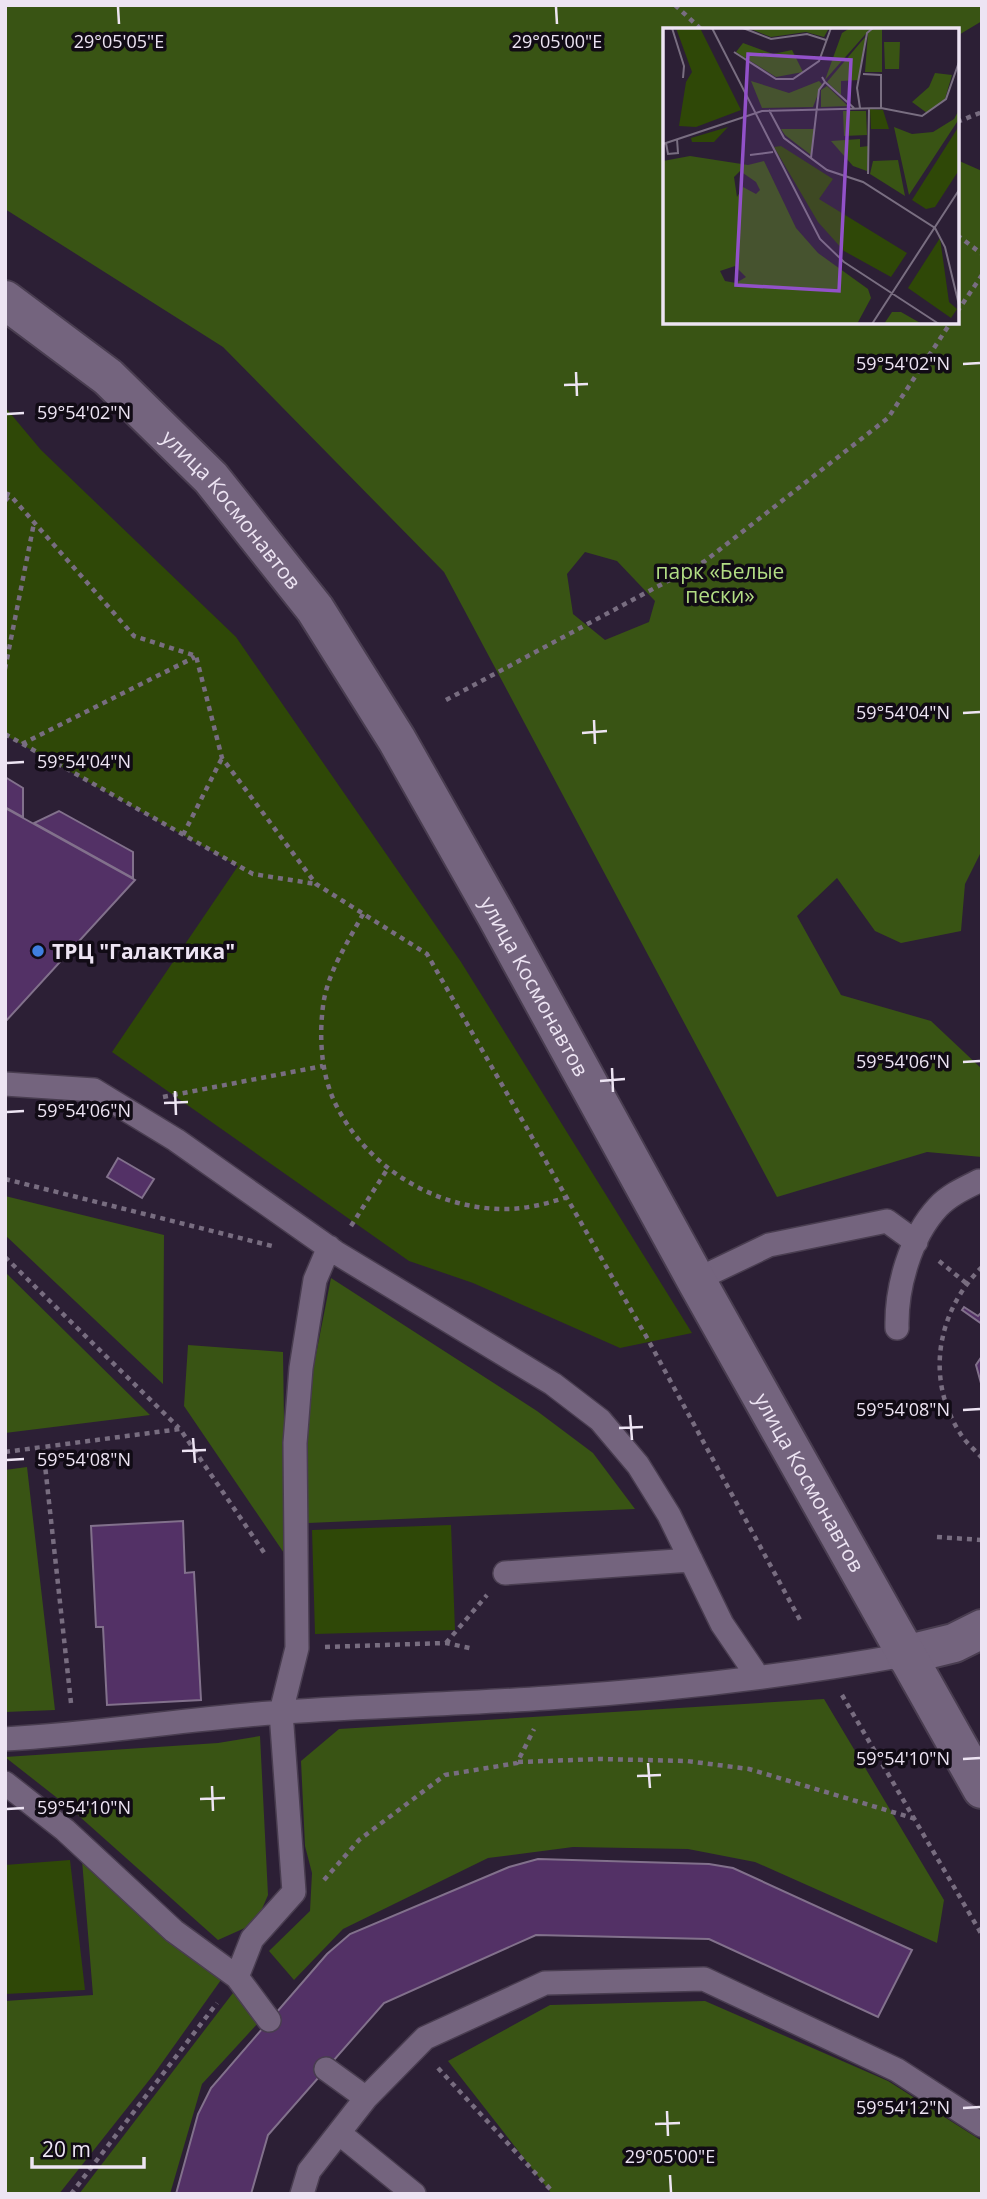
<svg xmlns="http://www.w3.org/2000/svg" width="987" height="2199" font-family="'Open Sans',sans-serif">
  <rect width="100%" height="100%" fill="#2c1f35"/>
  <path fill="#2f4807" d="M5 407 41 450 236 637 461 962 692 1333 620 1348 473 1283 409 1261 112 1052 238 866 5 735Z
    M451 1525 455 1630 315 1634 312 1530Z
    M70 1860 85 1990 5 1994V1865Z"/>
  <path fill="#395414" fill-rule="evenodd" d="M5 5H982V21L957 36V30H665V322H957V160L982 171V850L965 884 961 931 901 943 875 931 837 878 797 916 841 995 931 1021 982 1069V1157L927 1152 777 1197 444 572 223 347 5 209ZM585 552 617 561 655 601 649 622 605 640 573 614 567 574Z
    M5 1196 164 1235 163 1384 5 1235Z
    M5 1272 150 1415 5 1433Z
    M331 1278 537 1411 593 1453 635 1509 308 1523 306 1453 310 1385Z
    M188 1345 283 1352 286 1556 184 1406Z
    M27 1467 55 1710 5 1712V1470Z
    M824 1699 944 1900 937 1943 755 1862 688 1849 573 1847 488 1858 343 1929 294 1980 269 1951 310 1911 312 1873 305 1846 301 1761 339 1729Z
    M260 1736 268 1895 256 1923 218 1940 70 1808 5 1757 218 1743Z
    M82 1860 164 1935 221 1980 154 2074 59 2194H5V2001L93 1995Z
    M236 1989 259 2022 202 2084 170 2194H79Z
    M705 2001 888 2081 982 2141V2194H552L448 2061 550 2005Z"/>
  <path fill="#533166" stroke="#82718c" stroke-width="2" d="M5 777 23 788V817L5 807Z
    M5 808 135 880 5 1022Z
    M59 811 133 852V878L34 823Z
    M118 1158 154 1179 142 1198 107 1177Z
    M964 1307 978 1316 982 1312V1324L962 1310Z
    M982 1356V1387L976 1365Z
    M183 1521 185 1573 194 1572 201 1700 107 1705 103 1627H96L91 1526Z
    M538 1859 709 1864 733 1868 912 1950 878 2017 709 1939 536 1935 384 2003 268 2135 251 2194H176L198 2114 211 2088 327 1954 350 1934 509 1867Z"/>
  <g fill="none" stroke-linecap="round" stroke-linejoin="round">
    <defs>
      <path id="lane" d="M5 1084 94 1090 176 1140 335 1252 553 1384 600 1420 638 1465 669 1515 722 1624 758 1677
        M696 1280 769 1245 887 1221 916 1242
        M897 1328C896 1288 910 1237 938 1207 949 1195 965 1188 979 1181
        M505 1573 691 1560
        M5 1739C99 1734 191 1718 284 1712 372 1706 460 1704 548 1698 668 1690 788 1676 905 1655
        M5 1783 65 1830 174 1931 237 1977
        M269 2020 237 1977 252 1939 294 1892 281 1712 297 1648 295 1443 301 1368 315 1280 329 1247
        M326 2069 366 2098
        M339 2133 414 2194
        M302 2194 309 2171 366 2098 425 2038 545 1983 704 1979 897 2070 982 2125"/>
      <path id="street" d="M905 1655 954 1643 982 1629"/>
      <g id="secondary">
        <path id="s1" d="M5 300 108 377 211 478 315 609 397 740 497 917 696 1280 982 1789"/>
      </g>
    </defs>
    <use href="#lane" stroke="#493d50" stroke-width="26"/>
    <use href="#street" stroke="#493d50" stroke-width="42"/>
    <use href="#secondary" stroke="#493d50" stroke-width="42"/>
    <path stroke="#786d80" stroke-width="4.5" stroke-dasharray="5 5" stroke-linecap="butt" d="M675 5 702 30
      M957 122 982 112
      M957 235 982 254
      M957 312 982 275
      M5 493 10 495 134 636 196 656 222 758 316 884 427 954 646 1336 800 1620
      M5 501 10 495
      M5 669 34 523
      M446 700 705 561 888 418 951 322
      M5 734 253 874 316 884
      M22 744 195 657
      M183 835 222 758
      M363 914C348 942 327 973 323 1006 319 1038 321 1075 336 1105 367 1167 435 1209 504 1209 526 1209 546 1204 567 1197
      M163 1097 323 1066
      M5 1179 272 1246
      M351 1226 388 1168
      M5 1257 179 1428
      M939 1261 966 1283
      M982 1267C937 1311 925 1379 960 1433 965 1442 975 1450 982 1458
      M5 1452 43 1447
      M937 1537 982 1540
      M446 1643 487 1595
      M325 1647 446 1643 474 1649
      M842 1695 982 1935
      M71 1703 43 1447 180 1429 265 1554
      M518 1762 600 1759 687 1761 749 1769 916 1819
      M324 1880 359 1840 445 1775 517 1763 534 1729
      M438 2068 551 2190 552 2194
      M71 2194 217 2003"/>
    <use href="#lane" stroke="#74647e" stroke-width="23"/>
    <use href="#street" stroke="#74647e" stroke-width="38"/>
    <use href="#secondary" stroke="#74647e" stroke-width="38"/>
  </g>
  <path fill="none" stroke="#ede4f3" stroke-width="2.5" d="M118 7 119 24M556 7 557 24M963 364 980 363M576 372 577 396M564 385 588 384M7 414 24 413M963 713 980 712M594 720 595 744M582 733 607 731M7 763 24 762M963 1062 980 1061M612 1068 613 1092M600 1081 625 1079M175 1091 176 1115M164 1103 188 1102M7 1112 24 1111M963 1410 980 1409M630 1415 632 1440M619 1428 643 1427M193 1438 195 1463M182 1451 206 1450M7 1460 24 1459M963 1759 980 1758M648 1763 650 1788M637 1776 661 1775M212 1786 213 1811M200 1799 225 1798M7 1809 24 1808M963 2108 980 2107M667 2111 668 2136M655 2124 680 2123M670 2175 671 2192"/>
  <circle fill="#3f7fe0" stroke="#110b15" stroke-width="2.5" cx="38" cy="951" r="7"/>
  <g text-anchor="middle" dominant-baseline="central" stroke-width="7" stroke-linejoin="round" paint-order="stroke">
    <g font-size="21" fill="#ede4f3" stroke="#110b15">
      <text stroke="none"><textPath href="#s1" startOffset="310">улица Космонавтов</textPath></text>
      <text stroke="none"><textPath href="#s1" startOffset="877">улица Космонавтов</textPath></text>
      <text stroke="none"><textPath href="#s1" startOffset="1444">улица Космонавтов</textPath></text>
    </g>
    <g font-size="21" fill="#b2dd84" stroke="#110b15">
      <text x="720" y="571">парк «Белые<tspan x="720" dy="24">пески»</tspan></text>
    </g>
    <g font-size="21" font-weight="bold" fill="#ede4f3" stroke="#110b15" text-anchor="start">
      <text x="52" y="951">ТРЦ "Галактика"</text>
    </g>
  </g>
  <g transform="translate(663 28)">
    <rect width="296" height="296" fill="#2c1f35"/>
    <path d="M13 0H37L78 82 33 99 16 98 23 54 29 44ZM207 81 220 82 226 101H208ZM296 98V142L272 179 263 181 249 172ZM65 99 51 114H29L28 110ZM118 118 170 151 156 171 244 225 228 249 181 223 155 194 111 119ZM277 210 286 274 294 281 288 290 245 260Z" fill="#2f4807"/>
    <path d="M85 0H166L161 9 143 4 108 9ZM187 0H208L162 52 179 5ZM211 0H219V44H202L205 5ZM203 8 196 52 178 53V67L164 54ZM221 14H237L236 41H222ZM80 15 110 26 129 22 140 44 113 49 73 24ZM272 45 289 47 282 71 264 85 249 74 266 59ZM88 53 126 65 156 53 159 56 150 79 99 80ZM164 58 185 78 158 79V62ZM296 82V91L246 167 231 99 249 106 270 104 291 91ZM180 83H203L204 107 181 108ZM118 101H152L148 127 122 107ZM197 111V119L206 118 204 143 190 138 168 113ZM27 128 85 137 101 133 133 200 155 225 205 261 208 270 194 296H0V133ZM77 143 93 154 97 162 93 166 80 159 74 169 71 149ZM72 238 83 249 73 255 62 253 57 243ZM235 132 242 168 207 146 210 133ZM229 284H238L259 296H221Z" fill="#395414" fill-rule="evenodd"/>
    <path fill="none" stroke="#796e81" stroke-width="2" d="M9 0 21 38 20 50M49 0 157 211 181 234 276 296M80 0 108 11 144 6 163 12M71 24 113 51H130L156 33 168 0M200 46 218 47V80M162 54 191 80M197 80 194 60 204 5 210 0M106 82 121 110 164 142 200 154 272 200 282 219 296 277M3 115 5 126 15 125 14 111M0 116 99 83 218 80 259 88 283 71 296 34M87 127 110 124M148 130 156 62 162 54 159 49M205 146 206 80M209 296 296 162"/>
    <path fill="#9251c9" fill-opacity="0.15" stroke="#9251c9" stroke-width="3.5" d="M85 26 188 32 176 263 73 257Z"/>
    <rect width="296" height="296" fill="none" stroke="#ede4f3" stroke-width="3.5"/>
  </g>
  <g font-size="18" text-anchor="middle" fill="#ede4f3" stroke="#110b15" stroke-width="7" stroke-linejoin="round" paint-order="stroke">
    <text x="119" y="48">29°05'05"E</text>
    <text x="557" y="48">29°05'00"E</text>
    <text x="903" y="370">59°54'02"N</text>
    <text x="84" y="419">59°54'02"N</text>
    <text x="903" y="719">59°54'04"N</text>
    <text x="84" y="768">59°54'04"N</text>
    <text x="903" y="1068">59°54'06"N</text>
    <text x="84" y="1117">59°54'06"N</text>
    <text x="903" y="1416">59°54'08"N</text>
    <text x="84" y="1466">59°54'08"N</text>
    <text x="903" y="1765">59°54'10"N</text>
    <text x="84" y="1814">59°54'10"N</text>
    <text x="903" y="2114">59°54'12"N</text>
    <text x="670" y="2163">29°05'00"E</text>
  </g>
  <rect width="987" height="2199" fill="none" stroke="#ede4f3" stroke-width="14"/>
  <path d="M32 2157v10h112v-10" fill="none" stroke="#ede4f3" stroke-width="3.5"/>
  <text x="42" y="2157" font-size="21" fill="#ede4f3" stroke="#110b15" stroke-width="5" paint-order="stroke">20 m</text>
</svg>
